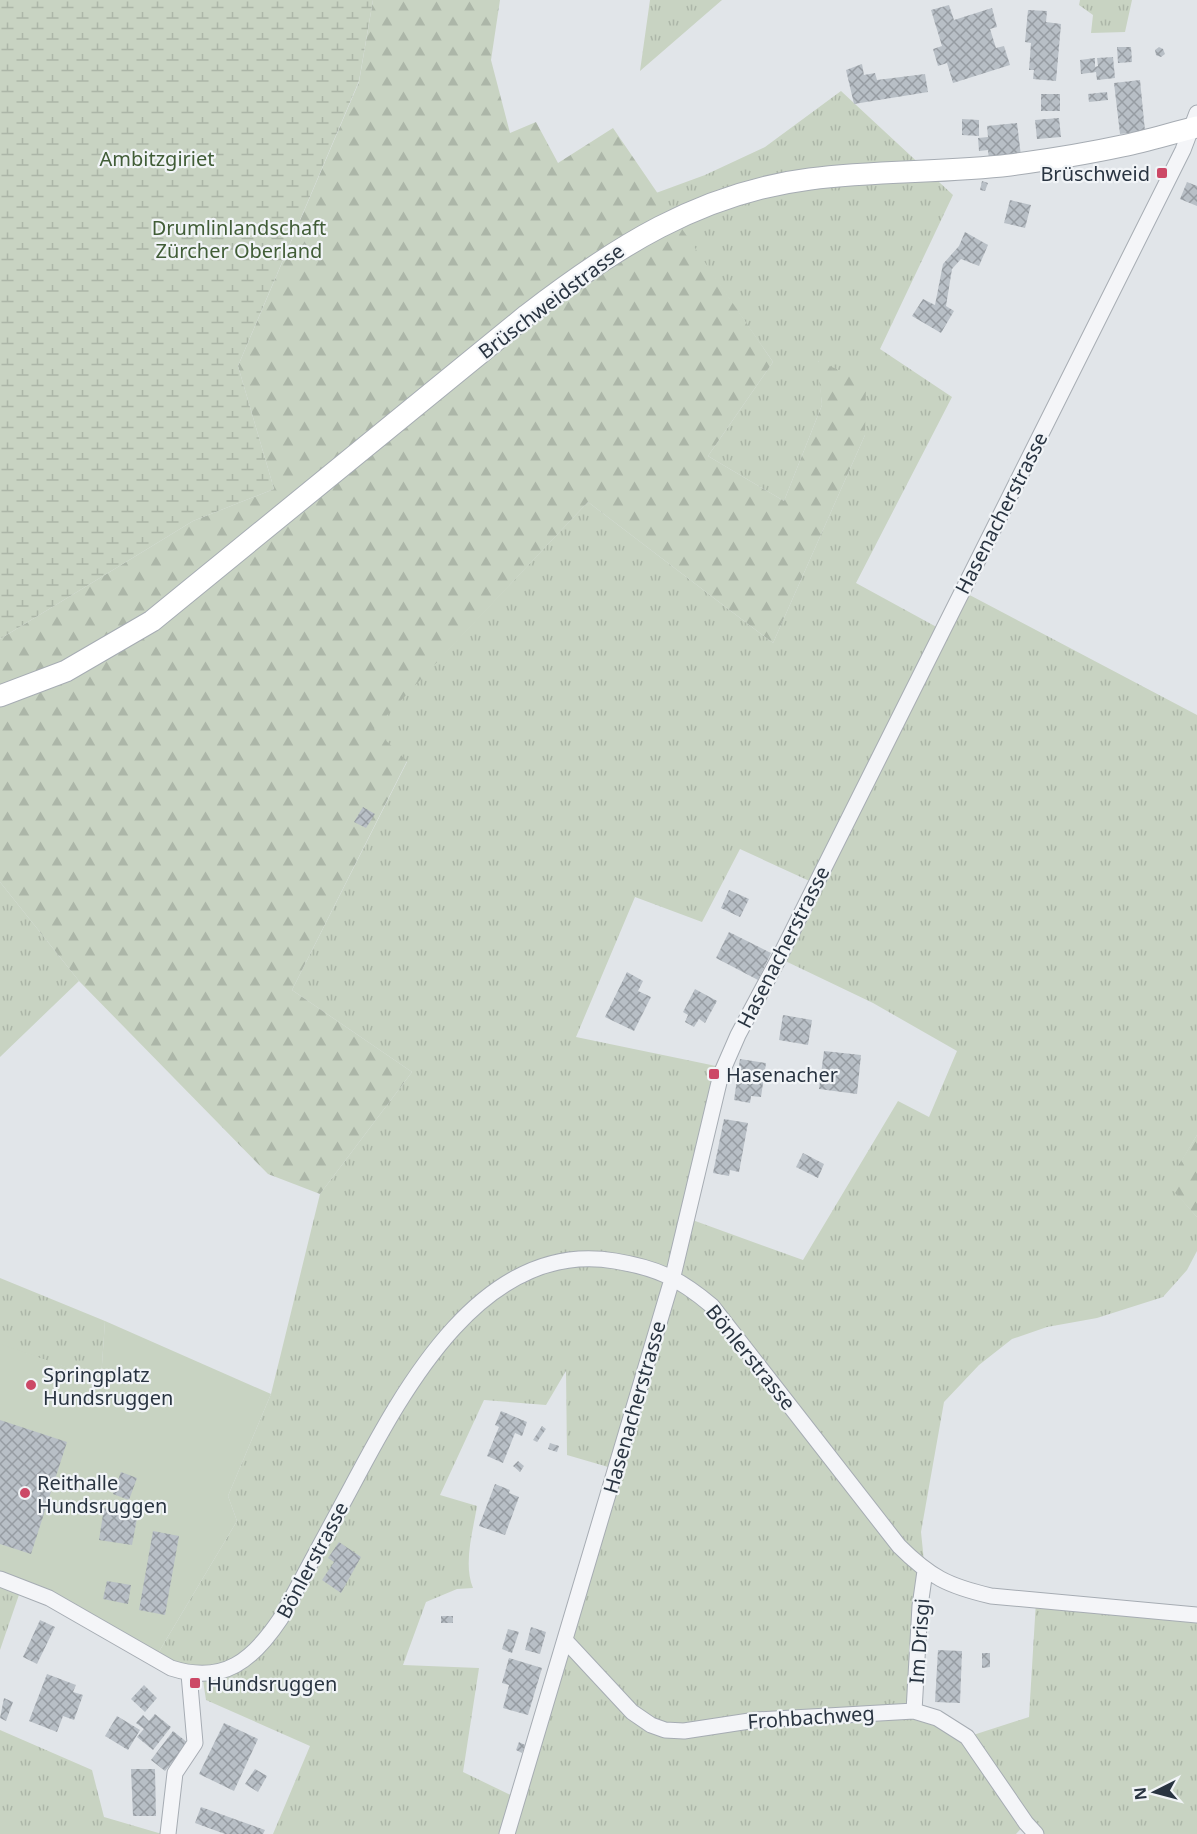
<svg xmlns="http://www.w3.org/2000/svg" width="1197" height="1834" font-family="'Noto Sans',sans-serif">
  <defs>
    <pattern id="grass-tufts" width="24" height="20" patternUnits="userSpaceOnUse" patternTransform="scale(1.5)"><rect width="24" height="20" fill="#c8d3c2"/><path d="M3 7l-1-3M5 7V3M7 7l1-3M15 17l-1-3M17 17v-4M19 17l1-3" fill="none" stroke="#acb6a8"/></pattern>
    <pattern id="forest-firs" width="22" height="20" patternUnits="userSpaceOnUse" patternTransform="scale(1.5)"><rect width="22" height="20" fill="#c8d3c2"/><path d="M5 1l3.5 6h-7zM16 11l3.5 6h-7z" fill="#acb6a8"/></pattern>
    <pattern id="wetland-marsh" width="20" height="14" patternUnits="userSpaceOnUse" patternTransform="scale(1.5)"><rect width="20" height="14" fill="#c8d3c2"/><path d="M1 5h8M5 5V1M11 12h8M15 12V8" fill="none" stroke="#acb6a8"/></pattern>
    <pattern id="building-cross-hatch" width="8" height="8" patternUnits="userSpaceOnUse" patternTransform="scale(1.5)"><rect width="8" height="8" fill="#b8bfc6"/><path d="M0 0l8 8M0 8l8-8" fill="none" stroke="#969ca2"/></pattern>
  </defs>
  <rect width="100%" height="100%" fill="#e1e5e9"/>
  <path fill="url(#grass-tufts)" fill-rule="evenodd" d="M650 0H722L640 71Z
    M1080 0H1132L1125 32 1091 33 1093 15 1079 5Z
    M841 91 953 195 880 349 952 397 856 583 942 630 962 591 1197 715V1135L1168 1184 1197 1217V1251L1187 1270 1163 1297 1097 1318 1047 1327 1012 1339 979 1365 944 1402 921 1532 925 1571 914 1711 967 1737 1029 1717 1036 1601 1197 1615V1834H1036L1026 1823 1016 1834H273L310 1746 206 1700 202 1674 154 1660 237 1521 228 1496 271 1394 320 1194 412 1072 292 990 407 762 373 729 588 502 773 643 865 435 818 361 822 405 784 501 708 456 773 362 656 193 705 175 765 147ZM740 849 816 884 779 958 873 1003 957 1051 929 1117 898 1101 803 1260 687 1218 706 1103 716 1066 576 1037 635 897 702 922ZM566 1371 567 1455 615 1469 517 1798 463 1772 479 1668 403 1665 426 1602 457 1589 473 1588C463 1564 473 1531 477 1506L440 1495 484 1400 546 1405Z
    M0 882 79 981 0 1057Z
    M0 1278 105 1321 101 1379 0 1345Z
    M0 1579 22 1586 0 1650Z
    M0 1730 92 1770 104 1817 162 1834H0Z"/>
  <path fill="url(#forest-firs)" d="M373 0H500L491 60 510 133 536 122 558 163 613 128 773 362 708 456 784 501 822 405 817 361 866 381 865 435 773 643 588 502 374 729 407 761 292 990 412 1072 320 1194 268 1174 79 981 0 882V639L193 521 274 489 238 366 359 82Z
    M1197 1135V1217L1167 1184Z"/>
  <path fill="url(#wetland-marsh)" d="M0 0H373L359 81 238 366 274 489 193 521 0 639Z"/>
  <path fill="#c8d3c2" d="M105 1321 271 1394 228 1496 237 1521 154 1660 0 1579V1344L101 1379Z"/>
  <path fill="url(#building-cross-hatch)" d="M949 5 954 20 992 8 997 27 990 29 996 48 1004 46 1010 65 953 83 947 63 938 66 933 49 942 46 931 10Z
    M1028 10 1047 11 1046 22 1061 24 1056 81 1033 79 1034 70H1029L1031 43 1025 42Z
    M1117 47H1131L1132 62 1118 63Z
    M1159 47 1163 49 1165 54 1161 57 1156 55 1155 50Z
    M1113 57 1115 78 1097 80 1096 72 1081 74 1080 60 1095 58V67L1098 66 1097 58Z
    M862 64 864 75 875 73 877 80 925 74 928 92 854 104 846 70Z
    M1140 80 1145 131 1120 134 1114 83Z
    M1107 92 1108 100 1089 102 1088 94Z
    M1041 94H1060V111H1041Z
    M1059 118 1061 137 1037 139 1035 120Z
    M962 119 979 120V136L962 135Z
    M1017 123 1021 156 989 160 988 150 979 151 978 138 988 137 987 126Z
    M982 181 988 183 985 191 980 190Z
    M1187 182 1197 186V206L1180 199Z
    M1010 200 1031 205 1025 228 1004 223Z
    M965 232 988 245 979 266 961 259 952 269 946 306 954 311 941 333 912 316 923 299 935 305 943 264 959 246Z
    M363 807 375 814 366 828 354 822Z
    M729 890 749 899 740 917 721 908Z
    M729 932 771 953 758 980 716 958Z
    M627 972 643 981 638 991 651 997 634 1031 605 1017Z
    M695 989 717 1001 705 1023 699 1019 694 1027 685 1022 688 1015 683 1012Z
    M783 1015 812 1020 808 1045 779 1040Z
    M824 1051 861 1055 857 1094 819 1089Z
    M740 1059 766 1063 761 1097 751 1096 750 1103 734 1100Z
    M724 1119 748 1123 739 1172 730 1170 729 1176 713 1173Z
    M803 1153 824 1164 818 1178 796 1167Z
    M501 1411 527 1422 522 1436 515 1433 503 1463 487 1456 499 1427 495 1425Z
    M0 1420 67 1442 31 1554 0 1544Z
    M542 1426 546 1429 537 1442 533 1440Z
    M550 1443 559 1446 557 1452 548 1449Z
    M518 1461 524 1466 520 1472 513 1466Z
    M121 1472 137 1478 129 1500 113 1494Z
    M495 1484 510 1490 509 1493 519 1497 505 1535 479 1526Z
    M104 1508 138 1513 132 1545 99 1540Z
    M153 1531 179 1536 165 1615 139 1610Z
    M339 1542 361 1557 341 1593 322 1580 334 1562 328 1558Z
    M107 1581 131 1585 128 1604 103 1599Z
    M441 1616H453V1623H441Z
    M40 1620 55 1627 37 1664 23 1657Z
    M531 1627 546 1632 540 1654 525 1650Z
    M508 1629 519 1632 512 1653 502 1649Z
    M938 1650 962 1651 960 1703 935 1702Z
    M982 1653H990V1667L982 1668Z
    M509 1658 542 1668 528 1715 503 1708 509 1685 502 1683Z
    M47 1674 76 1685 73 1692 83 1695 74 1720 63 1716 57 1732 29 1721Z
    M144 1685 157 1698 145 1712 131 1699Z
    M4 1698 13 1702 6 1721 0 1718Z
    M155 1714 171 1727 153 1750 137 1737 144 1729 136 1723 143 1715 149 1721Z
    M117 1716 140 1730 128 1750 105 1736Z
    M224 1723 258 1739 234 1791 199 1774Z
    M173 1731 188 1743 165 1771 151 1760Z
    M519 1742 525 1745 522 1753 516 1750Z
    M131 1769H155L156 1816H133Z
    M255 1769 267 1776 258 1792 245 1784Z
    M201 1807 265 1830 263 1834H225L195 1823Z"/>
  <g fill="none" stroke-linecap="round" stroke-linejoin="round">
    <defs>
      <path id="street" d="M0 1579 49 1598 171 1668C224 1685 253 1660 281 1618 305 1574 328 1530 352 1486 403 1390 483 1238 615 1261 657 1268 679 1278 712 1306L899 1546C930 1577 948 1586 991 1596L1197 1615
        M565 1640 632 1712 651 1725 665 1730 684 1731 756 1720 914 1711 937 1718 967 1737 1026 1823 1036 1834
        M914 1711 920 1606 925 1571
        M168 1834 175 1773 195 1743 189 1674
        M507 1834 673 1276 721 1074 738 1035 779 958 1183 150 1197 113"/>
      <path id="secondary" d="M0 696 66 671 152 621 527 315C614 248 699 193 810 179 877 170 944 173 1010 165 1047 160 1085 154 1122 146 1147 141 1172 133 1197 127"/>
    </defs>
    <use href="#street" stroke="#a6acb3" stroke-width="17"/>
    <use href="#secondary" stroke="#a6acb3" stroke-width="23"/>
    <use href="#street" stroke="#f4f5f8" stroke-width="15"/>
    <use href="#secondary" stroke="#fff" stroke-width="21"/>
  </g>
  <g fill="#cc4866" stroke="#f1f4f7" stroke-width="2">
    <rect x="1156" y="167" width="12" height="12" rx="3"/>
    <rect x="708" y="1068" width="12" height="12" rx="3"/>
    <circle cx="31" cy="1385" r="6"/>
    <circle cx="25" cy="1493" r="6"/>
    <rect x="189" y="1677" width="12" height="12" rx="3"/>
  </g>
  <g text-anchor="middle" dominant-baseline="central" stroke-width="4.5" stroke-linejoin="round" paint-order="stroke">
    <g font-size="20" fill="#415d37" stroke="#f1f4f7">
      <text x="157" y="158">Ambitzgiriet</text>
      <text x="239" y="227">Drumlinlandschaft<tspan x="239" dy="23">Zürcher Oberland</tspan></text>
    </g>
    <g font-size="20" fill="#293441" stroke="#f1f4f7" text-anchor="start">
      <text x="1150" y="173" text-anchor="end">Brüschweid</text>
      <text x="726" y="1074">Hasenacher</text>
      <text x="43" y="1374">Springplatz<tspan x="43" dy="23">Hundsruggen</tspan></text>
      <text x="37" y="1482">Reithalle<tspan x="37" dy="23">Hundsruggen</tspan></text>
      <text x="207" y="1683">Hundsruggen</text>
    </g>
    <g font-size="20" fill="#293441" stroke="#f1f4f7">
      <text transform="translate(551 301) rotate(-37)">Brüschweidstrasse</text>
      <text transform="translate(1001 513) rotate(-63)">Hasenacherstrasse</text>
      <text transform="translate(783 947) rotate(-63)">Hasenacherstrasse</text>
      <text transform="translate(751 1357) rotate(51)">Bönlerstrasse</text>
      <text transform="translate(634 1407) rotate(-74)">Hasenacherstrasse</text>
      <text transform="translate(312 1560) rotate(-62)">Bönlerstrasse</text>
      <text transform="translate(919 1641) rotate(-86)">Im Drisgi</text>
      <text transform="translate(811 1717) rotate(-4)">Frohbachweg</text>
    </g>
  </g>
  <g transform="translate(1155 1792) rotate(264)" stroke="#f1f4f7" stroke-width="4.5" paint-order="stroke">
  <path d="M0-4.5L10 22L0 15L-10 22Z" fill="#293441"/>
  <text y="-9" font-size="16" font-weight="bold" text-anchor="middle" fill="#293441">N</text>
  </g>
</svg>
